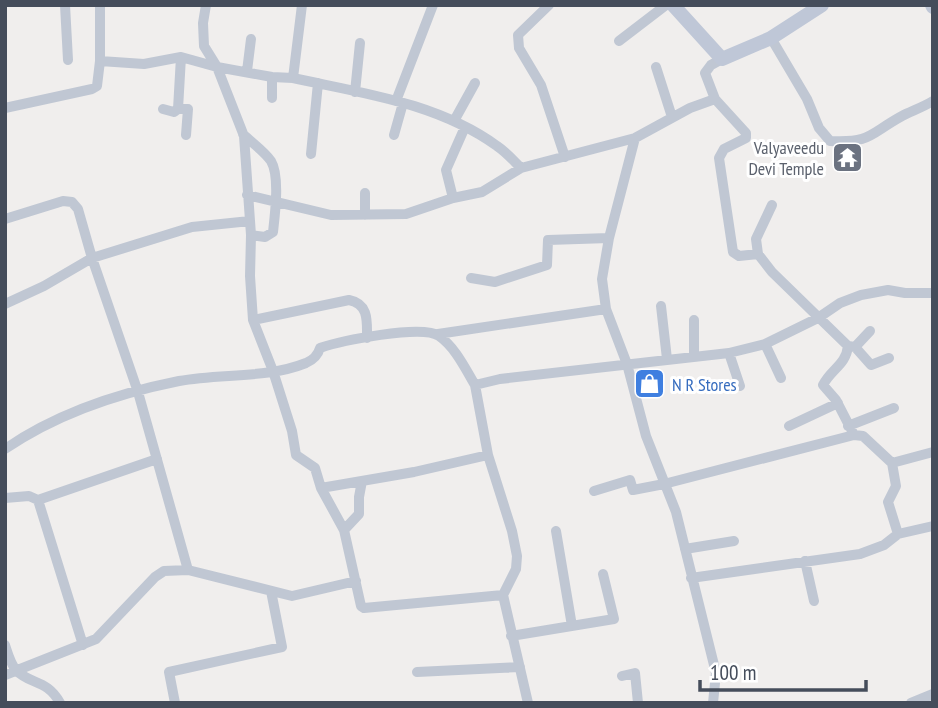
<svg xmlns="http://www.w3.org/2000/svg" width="938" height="708" font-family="'PT Sans Narrow',sans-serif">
  <rect width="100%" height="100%" fill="#f0eeed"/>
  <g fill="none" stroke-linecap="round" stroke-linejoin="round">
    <path stroke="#c0c7d3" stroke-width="10" d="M65 5 68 60
      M100 5V61L144 64 181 57 217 67 272 77 293 78C362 93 438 103 497 146 506 152 513 160 521 168L635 138 690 108 715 99 705 73 711 65 722 59
      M206 5 203 23 204 46 217 67 244 136 251 235 250 276 253 320 273 371 292 431 296 455 315 468 321 488 344 530 361 606 364 608 503 595
      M549 5 518 35 519 48 541 85 565 157
      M771 38 807 99 819 128 830 141C872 143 869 134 902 116 912 111 923 107 933 101
      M619 41 666 5
      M181 57 178 109H188L186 135
      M656 67 672 117
      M247 71 251 39
      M272 77V98
      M293 78 302 5
      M355 92 360 43
      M715 99 746 133V138L724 149 719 158 733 252 739 256 758 254 772 272 848 346C846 365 831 369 823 385L836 400 854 435
      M396 101 433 5
      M5 108 92 89 97 86 100 61
      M163 109 174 112 178 109
      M454 121 475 83
      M243 134C252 143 264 151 271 161 280 176 275 214 273 232L265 237 251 235
      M394 135 403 103
      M635 138 609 238 602 279 606 309 627 364 646 436 676 512 716 673 713 703
      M311 154 318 83
      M247 195 331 215 406 214 453 198 482 192 521 168
      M453 198 446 170 465 127
      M365 215V193
      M5 219 63 201 72 202 78 209 92 258 138 392 188 570
      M758 254 756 239 772 205
      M471 278 495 282 547 265 548 240 609 238
      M5 304 44 286 92 258 192 227 250 221
      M661 306 667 359
      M253 320 349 300C369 304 367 321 367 338
      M438 334 606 309
      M765 344 781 378
      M848 346 855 347 871 365 889 358
      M855 347 870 331
      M729 353 740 386
      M694 357V320
      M475 385 488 455 512 531 517 556 516 569 503 595 528 703
      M789 426 838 403
      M848 426 894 408
      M5 449C56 414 119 393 179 381 221 373 266 379 306 363 313 360 318 355 320 348 340 341 422 324 439 336 455 347 465 368 475 385L500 379 729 353 765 344 818 318 840 303 861 295 888 290 905 293H933
      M892 463 896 486 888 502 898 534 933 526
      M321 488 414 472 488 455
      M594 491 630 480 633 490 664 484 854 435 863 436 892 463 933 452
      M5 498 29 496 38 500 83 645
      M38 500 157 459
      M344 530 359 514V497L362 481
      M556 531 572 626
      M685 549 734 541
      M805 561 814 601
      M691 578 860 554 884 545 898 534
      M511 636 614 619 603 574
      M5 645C8 654 10 663 16 670 30 685 47 679 60 703
      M417 672 520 667
      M5 675 96 639 155 577 164 571 188 570 292 596 356 581
      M622 676 635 673 638 703
      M175 703 169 672 282 647 271 591
      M911 703 933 694"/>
    <path stroke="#bfc7d7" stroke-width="14" d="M673 5 722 59 771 38 822 5
      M932 5 933 7"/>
  </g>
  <defs>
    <symbol id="temple-square" viewBox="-11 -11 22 22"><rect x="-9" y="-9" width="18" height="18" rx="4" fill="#6b7280" stroke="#fff"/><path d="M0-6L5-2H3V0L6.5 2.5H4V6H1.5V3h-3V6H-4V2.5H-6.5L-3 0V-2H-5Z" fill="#fff"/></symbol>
    <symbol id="shop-square" viewBox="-11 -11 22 22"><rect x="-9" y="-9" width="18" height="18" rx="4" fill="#3f7fe0" stroke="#fff"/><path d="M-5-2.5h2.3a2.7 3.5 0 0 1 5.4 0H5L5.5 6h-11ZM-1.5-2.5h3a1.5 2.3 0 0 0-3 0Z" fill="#fff"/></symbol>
  </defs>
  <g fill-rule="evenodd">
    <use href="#temple-square" x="830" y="140" width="35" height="35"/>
    <use href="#shop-square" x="632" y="366" width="35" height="35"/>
  </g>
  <g text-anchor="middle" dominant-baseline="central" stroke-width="6" stroke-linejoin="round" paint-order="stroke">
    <g font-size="18" fill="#5b616d" stroke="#fff" text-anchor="end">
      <text x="824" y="147">Valyaveedu<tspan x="824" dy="21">Devi Temple</tspan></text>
    </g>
    <g font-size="18" fill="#366cbe" stroke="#fff" text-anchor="start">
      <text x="672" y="384">N R Stores</text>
    </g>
  </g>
  <rect width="938" height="708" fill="none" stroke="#454d5b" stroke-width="14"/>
  <path d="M700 680v10h166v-10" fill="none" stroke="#454d5b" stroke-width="3.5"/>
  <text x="710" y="680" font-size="21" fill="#454d5b" stroke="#ffffff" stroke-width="5" paint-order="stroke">100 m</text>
</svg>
